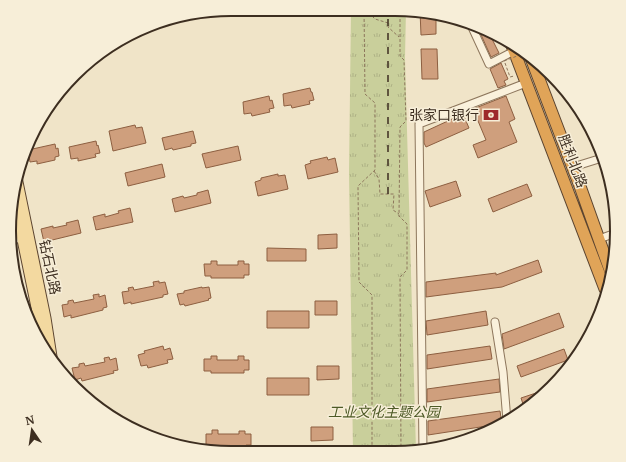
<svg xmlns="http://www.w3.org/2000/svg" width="626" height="462" font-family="Merriweather,'Noto Sans SC',serif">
  <defs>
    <pattern id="park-tufts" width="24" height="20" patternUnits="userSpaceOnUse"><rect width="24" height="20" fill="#c9cf9b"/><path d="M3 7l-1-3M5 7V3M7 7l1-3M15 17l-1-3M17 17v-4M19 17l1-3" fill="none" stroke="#aeb285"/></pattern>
  </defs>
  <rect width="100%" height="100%" fill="#f0e4c8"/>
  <path fill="url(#park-tufts)" d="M351 9H406L405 58 416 451 353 452 349 173Z"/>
  <path fill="#cf9f7d" stroke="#8d5f41" d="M420 11 436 14V34L421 35Z
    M478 28 489 33 499 53 491 57Z
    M421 49H437L438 79H422Z
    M501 63 508 79 504 81 506 85 498 88 490 69Z
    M310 88 311 92H312L314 100 309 101 310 104 292 108 291 105 284 106 283 94Z
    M269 96 270 101 272 100 274 108 269 109 270 112 252 116 251 113 244 114 243 102Z
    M506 96 515 119 509 122 517 142 478 158 473 145 486 140 473 109Z
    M463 114 469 128 426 147 424 143V132Z
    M135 125 136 128 142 127 146 143 113 151 109 131Z
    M193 131 196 143 191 144V146L173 150 172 148 165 150 162 138Z
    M96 141 97 146 98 145 100 153 95 154 96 157 78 161V158L71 159 69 147Z
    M55 144 56 149 58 148 59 156 55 157V160L37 164V161L30 162 28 150Z
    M238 146 241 160 206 168 202 154Z
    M327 157 328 160 335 158 338 172 308 179 305 165 311 163 310 161Z
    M162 164 165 177 128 186 125 173Z
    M278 174V176L285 175 288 189 258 196 255 182 261 180V178Z
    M456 181 461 196 430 207 425 191Z
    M527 184 532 196 493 212 488 199Z
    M208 190 211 203 175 212 172 199 183 196 184 198 197 195V193Z
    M130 208 133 222 96 230 93 217 105 214V217L119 213 118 211Z
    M78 220 81 233 44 242 41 229 53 226V228L67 225 66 223Z
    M337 234V248L318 249V235Z
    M267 248 306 249V261H267Z
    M538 260 542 272 502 287 426 297V282L496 273V275Z
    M211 261H217V265H238V261H244V264H249V275H244V278H211V276H205L204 264H211Z
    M159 281V283L165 282 168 294 163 295V297L131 304V302L124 304 122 292 129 291 128 288 133 287 134 290 154 286 153 282Z
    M202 287V288L209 287 211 298 208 299 209 300 185 306 184 304 180 305 177 294 184 293V291Z
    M99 294V297L105 295 107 307 103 308V310L71 318V315L64 317 62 305 68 304V301L73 300 74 303 94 299 93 295Z
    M315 301H337V315H315Z
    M267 311H309V328H267Z
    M486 311 488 325 427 335 426 321Z
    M559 313 564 327 504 349 502 334Z
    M163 346 164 350 170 348 173 359 167 360 168 363 148 368 147 365 141 366 138 355 145 353 144 351Z
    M490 346 492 359 427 369V355Z
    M564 349 568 360 521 377 517 366Z
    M211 356H217V360H238V356H244V360H249V370H244V373H211V371H204V359H211Z
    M109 357 110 360 116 358 118 370 113 371 114 373 82 381 81 378 75 380 72 368 79 367V364L84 363 85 366 105 362 104 358Z
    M317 366H339V379L317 380Z
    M267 378H309V395H267Z
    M499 379 500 392 427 402V389Z
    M545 390 530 407 525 410 521 398Z
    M500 411 502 424H500L428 435V421Z
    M311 427H333V440L311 441Z
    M212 430H218V434H239V431H245V434H251V445H246V448H213V445H206V434H212Z"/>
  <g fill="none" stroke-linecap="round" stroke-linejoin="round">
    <defs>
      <path id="minor" d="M446 17 448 16
        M471 25 489 64 514 51
        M573 167 602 158
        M599 239 613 234
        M10 240 22 238
        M495 322 503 372 507 421
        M423 451 419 124 526 83"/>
      <path id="major" d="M17 177 46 318 53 363
        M13 196 44 346"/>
      <path id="highway" d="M511 43 605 289
        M531 58 581 189 611 273"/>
    </defs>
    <use href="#minor" stroke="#8d765c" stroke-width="9"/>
    <use href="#major" stroke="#5b4430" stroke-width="11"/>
    <use href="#highway" stroke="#5b4430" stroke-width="13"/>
    <path stroke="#8d765c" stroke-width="1" stroke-dasharray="3 2" stroke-linecap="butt" d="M364 9 365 94 375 103V170L358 186 359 282 372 295V450L371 451
      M365 9 375 19 388 23V27L399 37
      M400 9V56L404 60 406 121 400 127 399 216 407 224V270L400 277 401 451
      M505 63 510 77 514 76
      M374 171 379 179 380 194H394L393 210 399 214"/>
    <use href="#minor" stroke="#faf1dc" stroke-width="7"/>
    <use href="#major" stroke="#f3d9a0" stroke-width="9"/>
    <use href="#highway" stroke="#e0a458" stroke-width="11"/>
    <path stroke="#3d2e20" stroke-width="1.5" stroke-dasharray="7 7" stroke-linecap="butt" d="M388 194V9"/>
    <path stroke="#8d765c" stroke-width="1" stroke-dasharray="3 2" stroke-linecap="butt" d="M504 61 525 53"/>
  </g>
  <defs>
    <symbol id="bank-bare" viewBox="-9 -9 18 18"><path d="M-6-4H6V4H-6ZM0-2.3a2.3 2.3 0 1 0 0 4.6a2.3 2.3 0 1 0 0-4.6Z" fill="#9e2a2b" stroke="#f7eed8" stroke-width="2.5" paint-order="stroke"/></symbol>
  </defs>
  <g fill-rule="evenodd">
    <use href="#bank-bare" x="480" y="104" width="22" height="22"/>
  </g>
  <g text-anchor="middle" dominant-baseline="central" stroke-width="3" stroke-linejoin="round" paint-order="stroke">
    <g font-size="14" fill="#3d2e20" stroke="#f7eed8" text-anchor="end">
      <text x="479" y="115">张家口银行</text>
    </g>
    <g font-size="14" fill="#3d2e20" stroke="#f7eed8">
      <text transform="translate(573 161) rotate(69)">胜利北路</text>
      <text transform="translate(50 267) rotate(78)">钻石北路</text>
    </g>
    <g font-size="14" font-style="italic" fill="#4d5a26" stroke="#f7eed8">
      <text x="384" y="412">工业文化主题公园</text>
    </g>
  </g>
  <path d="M0 0H626V462H0ZM231 16H395A215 215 0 0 1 610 231V231A215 215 0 0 1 395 446H231A215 215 0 0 1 16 231V231A215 215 0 0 1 231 16Z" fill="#f7eed8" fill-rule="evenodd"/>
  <path fill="none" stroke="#3d2e20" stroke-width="2" d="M231 16H395A215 215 0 0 1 610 231V231A215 215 0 0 1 395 446H231A215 215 0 0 1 16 231V231A215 215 0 0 1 231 16Z"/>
  <g transform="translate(32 430) rotate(347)" stroke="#f7eed8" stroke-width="3" paint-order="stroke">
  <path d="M0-3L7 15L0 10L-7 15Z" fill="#3d2e20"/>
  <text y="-6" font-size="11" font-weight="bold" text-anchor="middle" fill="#3d2e20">N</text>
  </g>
</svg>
